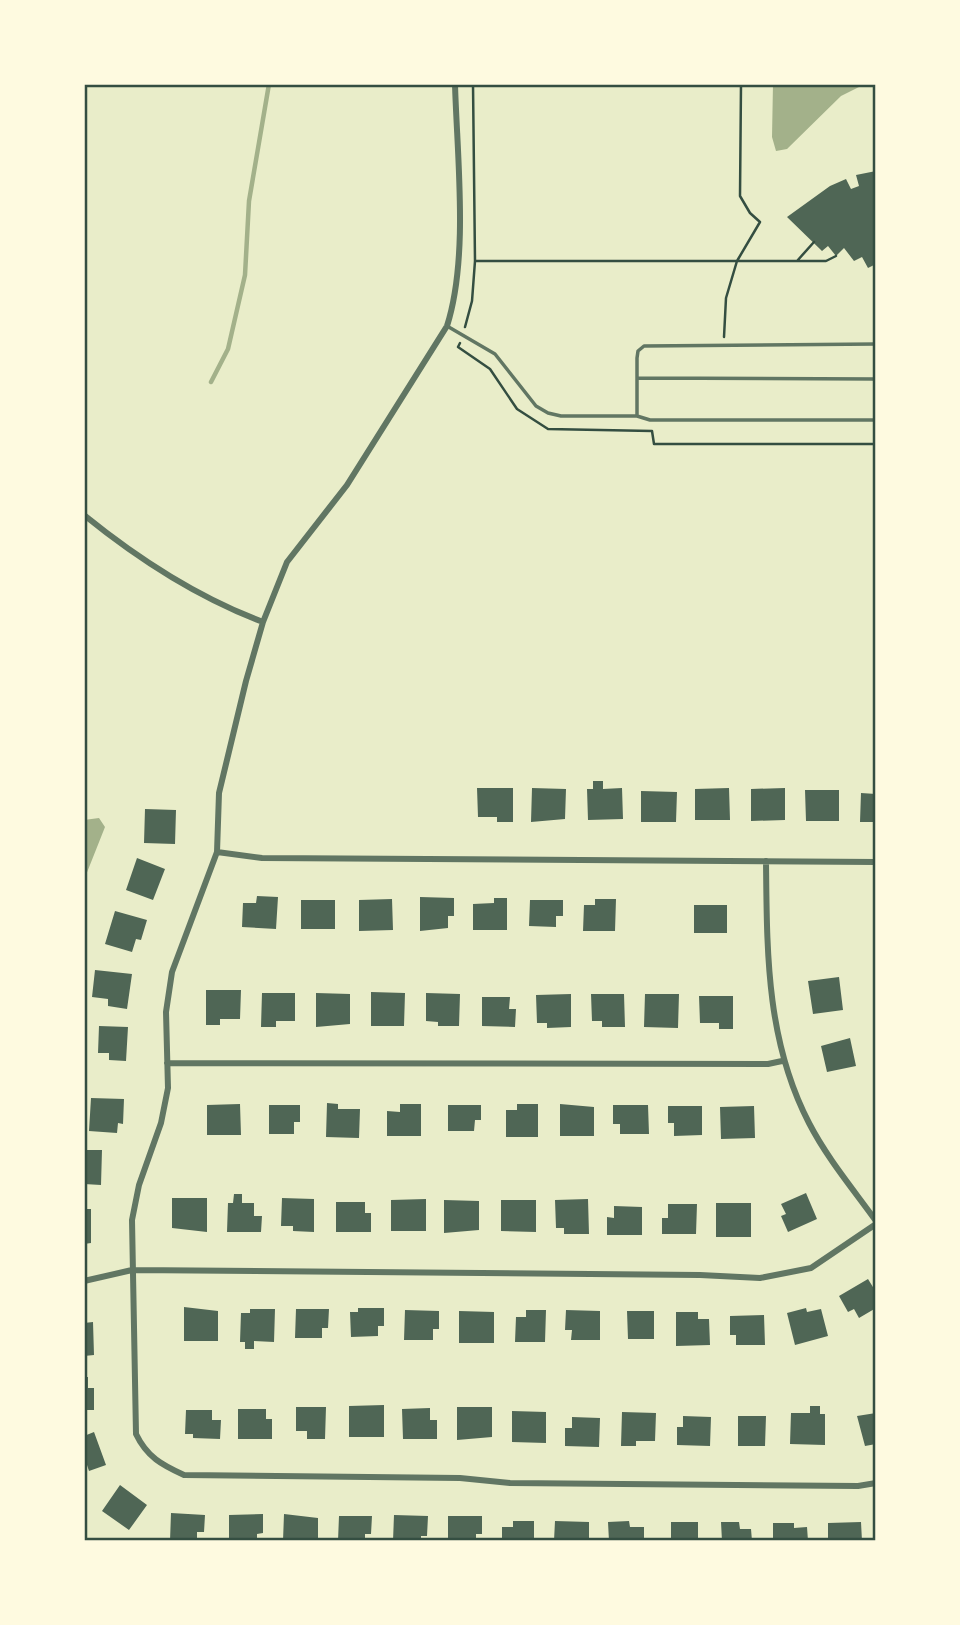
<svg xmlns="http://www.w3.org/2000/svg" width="960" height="1625" font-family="Roboto,sans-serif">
  <rect width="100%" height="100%" fill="#e9edc9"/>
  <path fill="#a3b18a" d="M773 84H876L861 86 841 96 787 149 776 151 772 137Z
    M99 818 105 827 84 880V820Z"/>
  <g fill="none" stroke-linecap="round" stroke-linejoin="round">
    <path stroke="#a3b18a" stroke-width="4.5" d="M211 382 228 349 245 275 249 201 269 84"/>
  </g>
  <path fill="#4f6655" d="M876 171V264L868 268 862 257 854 261 844 248 836 256 828 246 822 251 787 217 830 186 846 179 851 189 859 186 856 175Z
    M593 781H603V789L622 788 623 819 588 820 587 789H593Z
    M477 788H513V822H497V817H478Z
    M532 788 566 789 565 819 531 822Z
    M729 788 730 820H695V789Z
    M785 788V820L751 821V789Z
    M805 790H839V821H806Z
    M641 791 677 792 676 822H641Z
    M861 793 876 794V822H860Z
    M145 809 176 810 175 844 144 843Z
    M137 858 165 869 153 900 126 890Z
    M257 896 278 897 276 929 242 927 243 903H256Z
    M420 897 454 898V916H448V928L420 931Z
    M494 898H507V930H473V904L494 903Z
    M392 899 393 930 359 931V900Z
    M595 899H616L615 931H583L584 905H595Z
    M301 900H335V929H301Z
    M530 900H563V916H556V927L529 926Z
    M694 905H727V933H694Z
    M115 911 147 920 141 940 136 939 132 952 105 944Z
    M95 970 132 974 127 1009 108 1006V999L92 997Z
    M839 977 843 1010 813 1014 808 981Z
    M206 990H241L240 1019H220V1025H206Z
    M371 992 405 993 404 1026H371Z
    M262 993H295V1021H276V1027H261Z
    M316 993 350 994V1024L316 1027Z
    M426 993 460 994 459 1026H438V1022L426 1021Z
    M571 994V1027L547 1028V1023H537L536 995Z
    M591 994H624L625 1027H602V1021H592Z
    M645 994H679L678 1028 644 1027Z
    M699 996H733V1029H719V1023H700Z
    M482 997H510L509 1009H516L515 1027 482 1026Z
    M99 1026 128 1027 126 1061 109 1060V1053H98Z
    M850 1038 856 1066 827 1072 821 1046Z
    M91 1098 124 1099 123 1124 118 1123 117 1133 89 1131Z
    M327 1103 338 1104V1109H360L359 1138 326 1137Z
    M240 1104 241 1135H207V1105Z
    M400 1104H421V1136H387V1111L400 1112Z
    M517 1104H538V1137H506V1110H517Z
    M560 1104 594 1107V1136H560Z
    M269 1105H300V1122H294V1134H269Z
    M448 1105H481V1120H475L474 1131H448Z
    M613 1105H648L649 1134H620V1124H613Z
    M668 1106H702V1135L674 1136V1123H668Z
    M754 1106 755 1138 721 1139 720 1107Z
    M84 1150H102L101 1185 84 1184Z
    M806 1193 817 1219 788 1232 781 1216 786 1214 781 1204Z
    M234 1194H242V1203H254V1216H262L261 1232H227L228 1203H233Z
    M172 1198H207V1232L172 1228Z
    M282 1198 314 1199V1232L293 1231V1226H281Z
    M426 1199V1231H391V1200Z
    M588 1199 589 1234H564V1228H556L555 1200Z
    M444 1200 479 1201V1230L444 1233Z
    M501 1200H536V1232L501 1231Z
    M336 1202H365V1213H371V1232H336Z
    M716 1203H751V1237H716Z
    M668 1204H697L696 1234H662V1218H668Z
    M614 1206 642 1207V1235H607V1217L614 1218Z
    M84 1209H91V1243L84 1244Z
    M868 1279 876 1292V1308L859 1318 854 1309 848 1312 839 1296Z
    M184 1307 218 1311V1341H184Z
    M358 1308H384V1326H378V1336L351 1337 350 1312H358Z
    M806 1308 807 1312 821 1309 828 1336 795 1345 787 1313Z
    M250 1309H275L274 1342 254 1341V1349H245V1342H240L241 1313H250Z
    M296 1309H329L328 1328H322V1338H295Z
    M405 1310 439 1311V1329H433V1340H404Z
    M526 1310H546L545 1342H515L516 1317H526Z
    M566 1310 600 1311V1340H571L572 1330H565Z
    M459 1311 494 1312V1343H459Z
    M627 1311H654V1339H628Z
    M676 1312H698V1319H709L710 1345 676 1346Z
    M764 1315 765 1345H736V1335H730V1316Z
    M93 1322 94 1355 84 1356V1323Z
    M84 1377H88V1388H94V1410H84Z
    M384 1405V1437H349V1406Z
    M810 1406H820V1414H825V1445L790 1444 791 1413H810Z
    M296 1407H326L325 1439H307V1431H296Z
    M457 1407H492V1437L457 1440Z
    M430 1408V1420H437V1439H403L402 1409Z
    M238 1409H266V1419H272V1439H238Z
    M186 1410H212V1420H221L220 1439 193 1438V1434H185Z
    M512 1411 546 1412V1443L512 1442Z
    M622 1412 656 1413 655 1441H636V1446H621Z
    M876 1413V1444L865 1446 857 1416Z
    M683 1416 711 1417 710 1446 677 1445V1427H683Z
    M738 1416H766L765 1446H738Z
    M572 1417 600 1418 599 1447 565 1446V1428H572Z
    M94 1432 106 1465 89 1471 87 1465 84 1466V1436Z
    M120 1485 147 1505 129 1530 102 1511Z
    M171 1513 205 1515 204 1532H197V1541H170Z
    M263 1514V1533L257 1534V1541H229V1515Z
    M284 1514 318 1518V1541H283Z
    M394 1515 428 1516 427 1536H421V1541H393Z
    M339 1516H372L371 1534H365V1541H338Z
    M448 1516H482V1534H476V1541H448Z
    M513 1521H534V1541H502V1527H513Z
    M555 1521 589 1522V1541H554Z
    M629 1521 630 1527H644V1541H609L608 1522Z
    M671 1522H698V1541H671Z
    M721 1522H739L740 1529H751L752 1541H722Z
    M861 1522 862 1541H828V1523Z
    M773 1523H794V1528L807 1527 808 1541H773Z"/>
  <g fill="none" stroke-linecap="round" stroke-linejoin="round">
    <path stroke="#344e41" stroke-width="2.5" d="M473 84 475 261H737L760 222 750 213 740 196 741 84
      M797 261H826L836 256
      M465 327 472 301 475 261
      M724 337 726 298 737 261H797L814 242
      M460 343 458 347 490 369 517 409 548 429 652 431 654 444H876"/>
    <path stroke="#617663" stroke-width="3.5" d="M447 326 495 354 536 406 548 413 561 416H637L650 420H876
      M637 378 876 379
      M637 416V358L638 351 644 346 876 344"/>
    <path stroke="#617663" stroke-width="6" d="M455 84C457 157 469 257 447 326L347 485 287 562 263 622 246 681 219 793 217 852 172 972 166 1012 168 1088 161 1123 139 1185 132 1220 136 1434C147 1457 162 1465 184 1475L460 1478 510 1483 858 1486 876 1483
      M84 515C137 558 199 598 263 622
      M217 852 262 858 876 862
      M766 861C767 952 766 1040 809 1123 827 1158 853 1189 876 1221
      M167 1063 768 1064 782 1061
      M84 1281 132 1270 700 1275 760 1278 811 1268 876 1224"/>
  </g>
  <rect width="960" height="1625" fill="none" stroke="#fefae0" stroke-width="172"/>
  <rect x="86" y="86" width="788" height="1453" fill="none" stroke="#344e41" stroke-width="2.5"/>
</svg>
